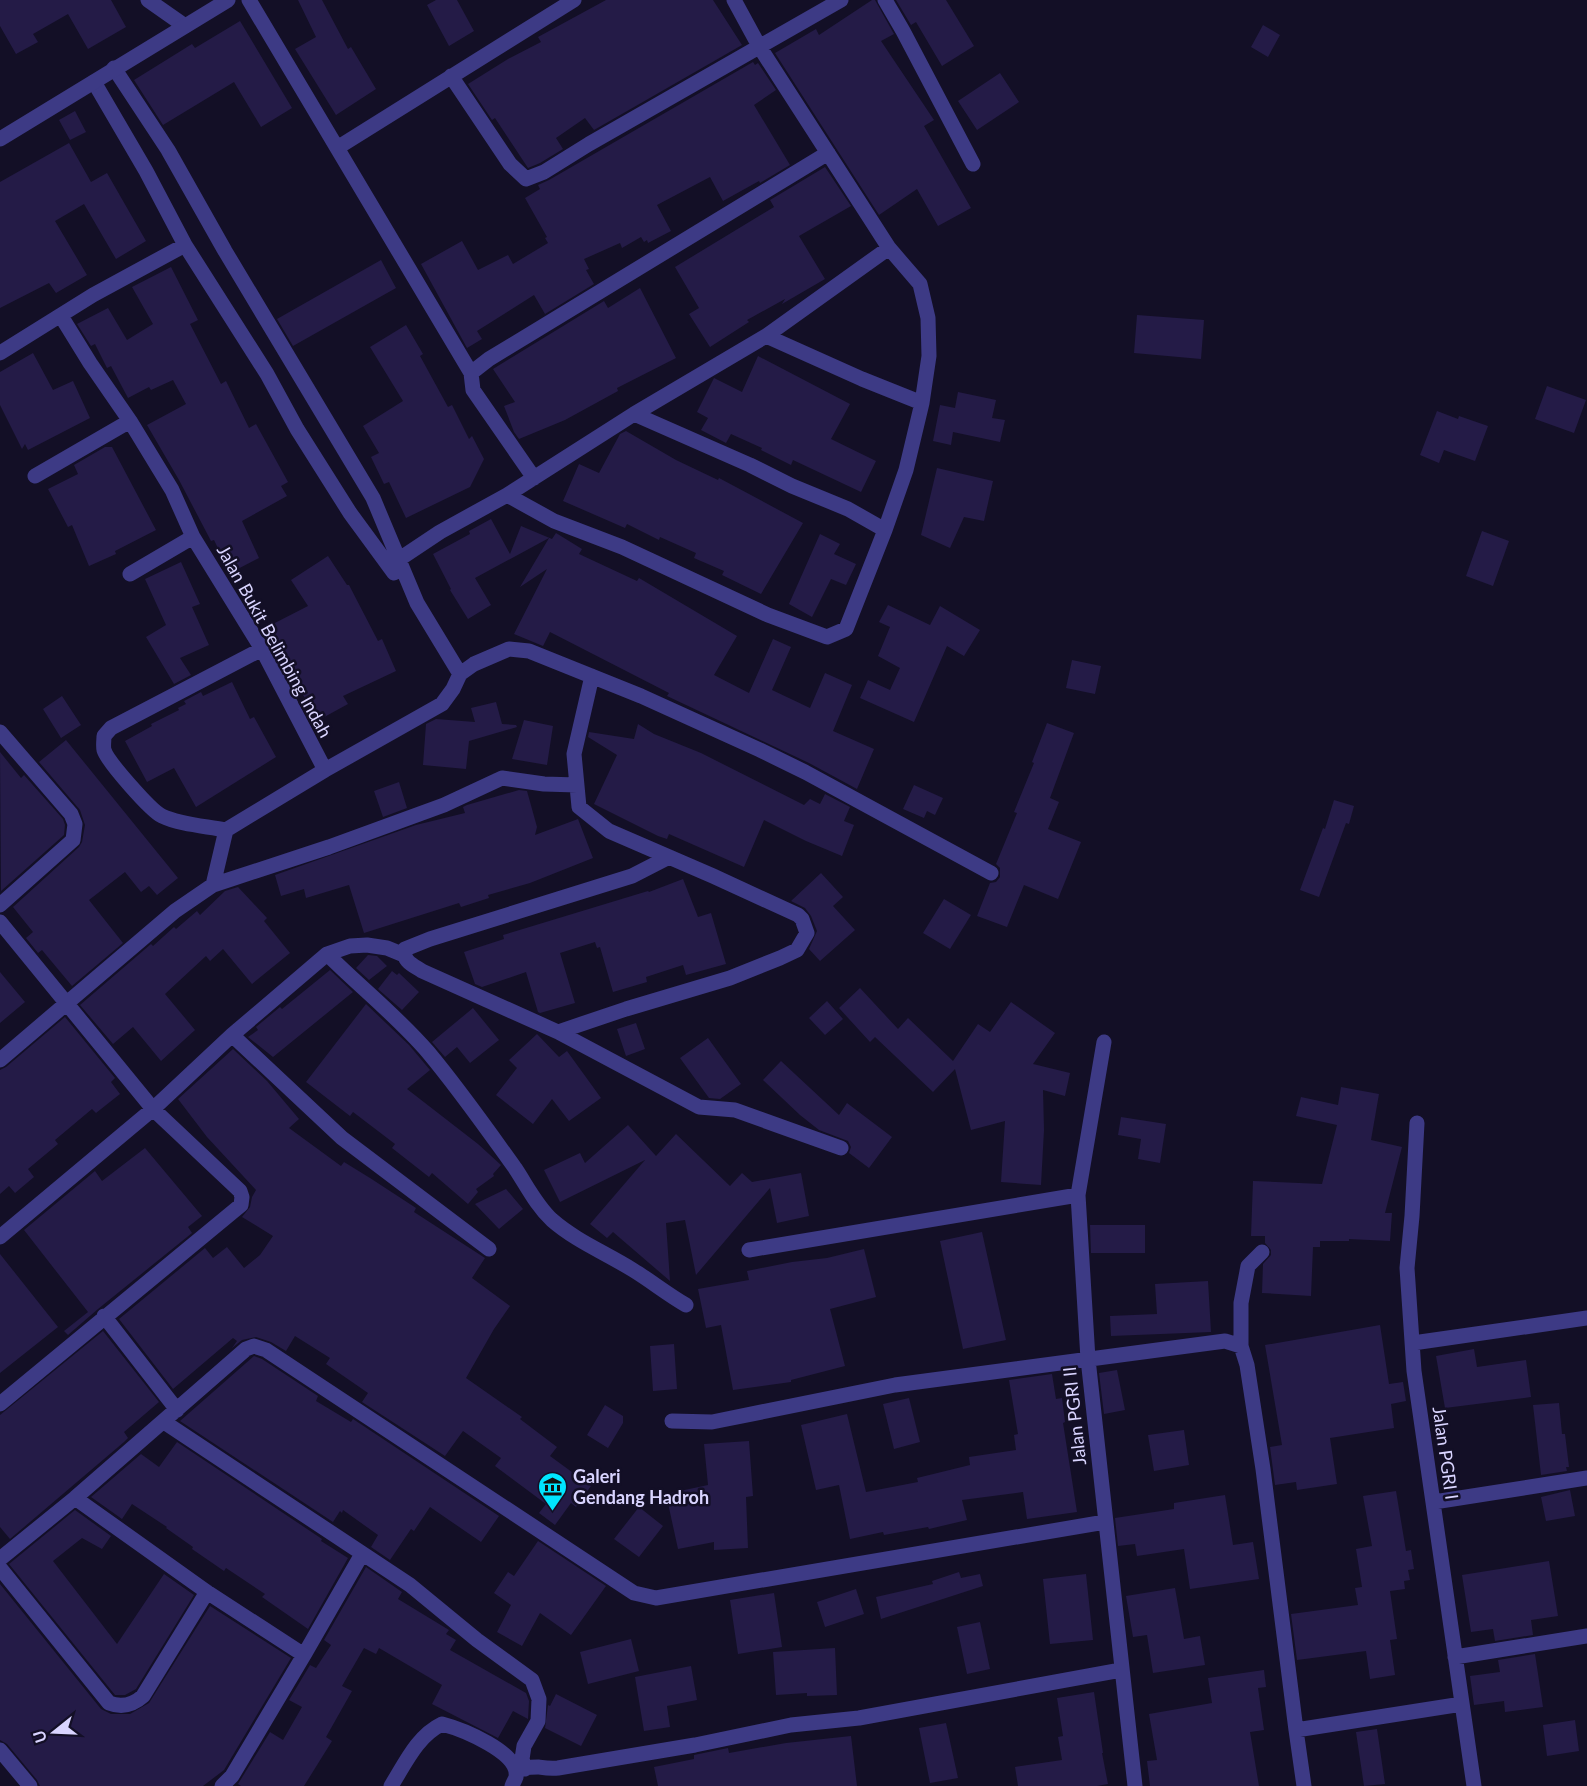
<svg xmlns="http://www.w3.org/2000/svg" width="1587" height="1786" font-family="Lato,sans-serif">
  <rect width="100%" height="100%" fill="#130f26"/>
  <path fill="#241b47" d="M0 0H111L126 27 88 49 68 14 33 34 38 42 16 54 0 26Z
    M298 0H322L348 49 351 47 376 89 336 115 295 49 316 37Z
    M436 0H457L474 31 449 46 427 5Z
    M606 0H713L742 45 594 130 585 118 556 138 563 149 540 163 528 168 495 118 492 120 468 84 508 59 541 42 538 37Z
    M872 0H875L894 34 881 41 934 120 924 126 971 208 938 226 917 189 879 215 775 53 816 29 819 35Z
    M896 0H946L974 46 942 66 916 22 911 25Z
    M240 21 292 108 261 127 234 82 163 125 134 80 192 44 195 48Z
    M1263 25 1280 35 1268 57 1251 47Z
    M753 62 755 65 758 63 776 90 754 105 790 165 760 183 759 181 723 201 710 177 657 205 671 231 648 243 647 240 644 242 641 237 622 248 620 243 584 259 589 269 586 270 594 284 545 314 534 295 477 331 482 339 467 348 421 264 462 241 478 270 508 255 513 264 548 243 545 238 547 237 525 198 540 189 538 185 549 180Z
    M1000 73 1019 102 977 130 958 101Z
    M75 111 86 132 70 140 59 120Z
    M69 143 91 182 107 173 146 241 116 259 84 204 55 221 87 275 56 293 49 283 0 308V182Z
    M825 167 851 206 799 236 825 279 782 304 785 299 747 320 749 322 710 347 689 314 699 308 675 267 774 207 770 200Z
    M381 260 396 288 293 346 277 319Z
    M171 267 198 320 190 324 221 384 226 381 249 428 256 424 288 482 281 486 287 496 242 521 259 558 230 573 214 540 211 541 179 480 147 425 186 404 173 380 151 390 149 387 128 398 111 366 107 368 95 344 91 346 77 324 108 308 127 340 153 324 132 287Z
    M640 288 676 358 617 388 618 391 565 420 519 439 514 432 504 406 515 402 493 369 604 301 608 308Z
    M1137 315 1204 320 1201 359 1134 353Z
    M406 325 423 354 420 356 448 407 452 405 469 439 472 436 484 459 470 487 406 518 389 482 384 484 371 457 379 453 363 426 403 401 370 347Z
    M33 353 53 390 73 381 90 418 28 450 25 444 22 449 0 405V372Z
    M758 356 850 404 831 439 876 461 861 492 793 460 791 465 761 450 762 448 731 434 726 443 701 430 708 418 697 412 714 378 742 392Z
    M1547 386 1586 400 1574 433 1535 419Z
    M958 392 996 400 992 418 1005 420 1000 442 953 432 951 445 933 441 940 405 955 408Z
    M1437 411 1458 419 1459 416 1488 426 1475 461 1444 450 1439 463 1420 455Z
    M626 431 676 460 718 480 719 478 803 523 761 594 722 575 724 571 694 558 696 553 660 537 659 540 627 524 625 528 563 501 579 464 599 473 620 434Z
    M105 447H112L156 530 115 551 116 554 89 566 72 525 68 527 48 489 78 474 74 465Z
    M937 468 993 481 984 521 964 517 950 548 921 535Z
    M491 519 510 554 521 526 552 539 556 533 582 549 579 554 637 581 639 578 737 636 714 675 749 693 773 639 791 647 772 690 810 708 825 673 852 685 833 731 874 749 857 789 809 763 667 696 669 693 550 632 543 646 514 634 547 569 520 587 549 538 475 578 491 605 468 619 450 590 451 589 433 554 470 534 469 531Z
    M1482 531 1509 541 1493 586 1466 576Z
    M820 534 840 544 834 554 856 564 846 585 831 579 812 617 789 604Z
    M328 556 347 585H349L378 641 382 639 396 671 343 696 348 704 317 721 267 627 308 606 291 580Z
    M181 562 200 604 192 607 209 645 180 658 191 675 174 684 146 637 166 625 145 579Z
    M888 605 930 625 940 606 980 630 964 656 947 646 914 722 860 698 868 680 890 690 900 668 878 656 890 627 879 622Z
    M1072 660 1101 666 1095 694 1066 688Z
    M232 682 250 719 254 717 276 757 196 807 174 768 147 782 125 741 152 726 151 724 179 710 178 708 186 704 184 701 201 692 203 696Z
    M62 696 81 725 61 738 43 709Z
    M496 702 502 724 516 725 517 727 469 741 466 769 423 765 426 724 436 719 475 722 471 708Z
    M524 720 553 726 547 765 512 759Z
    M1047 723 1074 733 1050 798 1059 802 1048 829 1081 842 1058 899 1024 885 1007 927 977 916 990 883 996 882 1000 877V868L996 864 1017 813 1014 812 1034 763 1032 762Z
    M638 724 654 734 701 753 804 805 810 799 820 804 825 794 850 807 844 821 854 825 842 856 806 841 764 820 744 867 669 834 667 839 658 836 594 804 617 755 588 737 589 732 634 739Z
    M66 740 178 878 157 895 149 886 141 892 125 872 89 900 123 943 72 986 42 950 38 953 26 938 33 932 13 907 79 847 82 842 85 825 80 810 39 762Z
    M0 752 21 778 24 775 63 819 65 825 64 835 1 891Z
    M399 782 407 808 383 817 374 791Z
    M914 785 943 798 935 815 927 811 924 818 903 809Z
    M519 790 527 791 537 827 535 835 578 819 593 858 530 883 488 895 489 898 461 907 459 903 364 933 349 885 306 898 304 889 281 896 275 875 416 825 465 813 463 807 467 805Z
    M1334 800 1354 806 1349 824 1346 823 1319 897 1300 890 1323 828 1325 829Z
    M821 873 843 897 833 906 855 930 820 961 809 949 817 931 811 916 805 908 791 901Z
    M683 879 698 917 711 913 726 964 686 975 683 965 646 977 647 982 613 992 600 947 597 948 595 942 560 953 575 1003 540 1013 538 1012 526 972 482 987 475 984 464 952 504 939 503 935 648 891 649 892Z
    M238 887 267 918 264 921 290 953 252 984 223 949 210 961 206 956 165 994 195 1030 161 1061 133 1027 113 1044 80 1005 151 944 153 946 174 927 176 929 197 911 200 915 225 891Z
    M944 899 971 915 950 949 923 933Z
    M368 955 377 956 387 966 369 980 356 968Z
    M330 970 353 992 273 1057 248 1037 258 1030 256 1027 280 1007 282 1009Z
    M392 971 397 975 399 973 419 992 402 1010 378 989Z
    M0 972 25 1002 0 1023Z
    M860 988 898 1029 908 1018 953 1061 978 1024 990 1032 1011 1002 1055 1033 1033 1064 1070 1073 1065 1096 1043 1090 1044 1130 1041 1185 1001 1182 1005 1121 971 1130 955 1069 933 1092 875 1037 870 1042 839 1008Z
    M827 1001 843 1019 825 1035 809 1018Z
    M366 1004 409 1045 430 1070 407 1089 478 1144 501 1165 493 1174 494 1176 476 1189 478 1192 468 1204 432 1173 429 1177 392 1148 395 1144 353 1112 350 1116 306 1082Z
    M473 1008 499 1040 470 1063 457 1047 445 1057 432 1042Z
    M65 1017 115 1078 111 1082 120 1094 96 1113 92 1109 55 1140 58 1144 28 1169 34 1177 15 1193 9 1186 0 1194V1070L6 1067Z
    M636 1023 645 1049 626 1056 617 1029Z
    M537 1034 559 1057 567 1051 601 1098 569 1121 552 1099 533 1124 496 1095 517 1068 509 1060Z
    M708 1038 741 1084 720 1099 709 1098 680 1058Z
    M233 1049 267 1081 299 1119 289 1128 341 1166 344 1162 370 1178 416 1208 414 1212 485 1258 472 1278 510 1306 494 1329 466 1378 522 1417 520 1419 557 1447 550 1456 591 1486 576 1507 571 1503 555 1525 539 1513 546 1504 495 1466 501 1458 463 1431 445 1456 362 1402 368 1393 326 1364 330 1358 295 1336 286 1351 271 1342 256 1337 242 1340 232 1348 237 1341 233 1338 173 1389 119 1319 205 1248 213 1258 227 1247 244 1268 260 1255 273 1236 242 1217 250 1207 252 1197 256 1190 207 1137 178 1099Z
    M781 1061 839 1115 847 1103 892 1137 869 1168 849 1153 851 1147 848 1141 819 1130 800 1115 763 1080Z
    M1341 1087 1379 1094 1371 1140 1402 1147 1385 1213H1392L1390 1241 1349 1239V1241H1320V1247H1313L1311 1296 1262 1293 1263 1264 1271 1255V1250L1265 1243V1236H1251L1253 1181 1322 1184 1337 1125 1296 1116 1301 1097 1338 1105Z
    M1121 1117 1166 1124 1160 1163 1138 1159 1141 1139 1118 1135Z
    M628 1125 656 1156 676 1134 730 1186 742 1173 752 1182 801 1173 809 1216 777 1223 770 1188 696 1275 685 1220 666 1223 670 1281 613 1232 607 1238 590 1224 645 1160 560 1202 544 1170 580 1153 585 1163Z
    M145 1148 202 1216 188 1227 192 1233 98 1309 68 1335 64 1331 88 1312 24 1230 95 1171 102 1181Z
    M506 1189 523 1209 499 1229 475 1204Z
    M1090 1225H1145V1253H1091Z
    M982 1232 1006 1340 963 1349 940 1241Z
    M864 1249 876 1297 830 1309 845 1366 791 1380V1382L733 1390 721 1325 706 1328 698 1289 749 1280 747 1271 792 1262 827 1258Z
    M0 1254 58 1327 0 1373Z
    M1208 1281 1211 1332 1111 1336 1110 1316 1157 1314 1155 1284Z
    M1380 1325 1389 1384 1403 1382 1406 1401 1391 1404 1394 1428 1330 1438 1337 1484 1297 1490 1296 1482 1275 1485 1270 1447 1282 1445 1265 1345Z
    M103 1331 159 1402 124 1432 128 1438 124 1442 10 1539 0 1527V1415Z
    M674 1344 677 1389 653 1391 650 1346Z
    M1474 1349 1477 1367 1526 1360 1531 1397 1445 1408 1436 1356Z
    M254 1356 262 1359 318 1396 316 1401 351 1422 353 1419 499 1516 481 1542 430 1507 414 1531 411 1529 390 1560 371 1547 378 1535 343 1510 342 1513 340 1511 333 1522 180 1421Z
    M1117 1370 1125 1410 1104 1414 1099 1373Z
    M1052 1374 1056 1399 1062 1398 1065 1422 1063 1423 1077 1512 1027 1519 1023 1492 962 1500 967 1520 929 1529 928 1527 884 1535 883 1532 850 1539 839 1485 816 1490 801 1425 847 1414 866 1492 918 1482 917 1478 970 1465 969 1457 1016 1450 1014 1435 1018 1434 1009 1380Z
    M909 1398 920 1442 894 1449 883 1404Z
    M1559 1403 1562 1434H1565L1569 1467H1566L1567 1471 1541 1475 1533 1405Z
    M605 1405 623 1416V1423L608 1448 587 1435Z
    M1184 1430 1189 1465 1154 1471 1148 1435Z
    M749 1441 753 1496 746 1497 748 1548 714 1550V1542L678 1549 666 1494 708 1485 704 1444Z
    M177 1442 322 1539 321 1541 348 1558 308 1629 262 1597 265 1594 226 1568 224 1571 192 1549 193 1547 166 1528 167 1527 132 1504 122 1519 91 1497 141 1454 159 1467Z
    M1570 1490 1575 1516 1546 1521 1541 1497Z
    M1396 1491 1406 1551 1411 1550 1414 1569 1408 1570 1410 1580 1404 1581 1405 1589 1390 1591 1397 1639 1390 1640 1395 1675 1370 1679 1366 1651 1297 1660 1291 1614 1358 1605 1355 1588 1362 1587 1356 1549 1372 1546 1363 1496Z
    M1225 1495 1233 1545 1253 1542 1259 1579 1190 1589 1184 1549 1137 1556 1135 1544 1118 1546 1115 1518 1174 1509V1503Z
    M639 1507 663 1526 639 1557 614 1539Z
    M75 1510 111 1536 102 1549 82 1538 53 1561 117 1644 164 1574 194 1595 136 1689 125 1695H115L9 1564Z
    M538 1541 606 1586 571 1635 540 1613 522 1646 497 1632 511 1605 494 1593 508 1572 514 1576Z
    M1549 1561 1558 1616 1531 1620 1533 1635 1495 1641 1493 1629 1471 1632 1462 1575Z
    M366 1567 402 1592 398 1599 449 1630 446 1634 456 1640 450 1650 526 1693 529 1701 528 1719 513 1711 498 1738 432 1704 442 1685 379 1648 376 1654 364 1648 342 1686 352 1691 326 1737 332 1741 304 1786H241L238 1784 270 1732 283 1740 302 1707 289 1700 310 1665 316 1668 331 1645 324 1640Z
    M959 1572 961 1578 980 1574 983 1586 881 1619 876 1597 933 1584 932 1581Z
    M1086 1574 1093 1640 1050 1644 1043 1579Z
    M0 1584 101 1709 111 1714H130L149 1703 210 1606 291 1658 224 1770 203 1786H40L37 1780 7 1744 0 1740Z
    M1175 1588 1184 1639 1200 1636 1205 1665 1153 1673 1147 1635 1133 1637 1126 1596Z
    M856 1589 864 1614 825 1627 817 1602Z
    M774 1593 782 1647 738 1654 730 1600Z
    M980 1622 990 1669 967 1674 957 1627Z
    M631 1639 639 1671 588 1684 580 1652Z
    M835 1648 837 1695 807 1696V1693L776 1695 773 1652Z
    M1535 1654 1543 1707 1505 1712 1504 1701 1474 1705 1470 1676 1500 1672 1498 1660Z
    M691 1666 697 1700 667 1706 670 1727 644 1731 635 1677Z
    M1264 1670 1266 1687 1258 1688 1264 1730 1250 1732 1259 1786H1150L1147 1761 1157 1760 1149 1714 1212 1703 1208 1678Z
    M1094 1692 1103 1753H1102L1108 1784 1097 1786H1018L1015 1767 1062 1760 1058 1737 1063 1736 1057 1698Z
    M556 1694 597 1715 581 1746 545 1728 548 1705 550 1706Z
    M1575 1720 1579 1751 1547 1756 1543 1725Z
    M946 1723 958 1778 930 1783 919 1728Z
    M1377 1729 1385 1784 1364 1786 1356 1732Z
    M851 1736 857 1786H658L654 1767 694 1759V1755L728 1748 729 1753 786 1743Z"/>
  <g fill="none" stroke-linecap="round" stroke-linejoin="round">
    <path stroke="#3d3a85" stroke-width="15" d="M148 0 185 26
      M249 0 471 373
      M734 0 759 46 889 248 766 336
      M885 0 903 31 973 164
      M114 68 168 150 225 251 373 498 417 603 460 674
      M451 76 510 164 526 179 544 172 589 144 841 0
      M94 82 146 171 185 245 267 374 297 429 350 513 394 573
      M337 148 574 0
      M889 248 920 284 928 318 929 356 922 403
      M61 316 90 363 130 421 172 490 193 537 262 649 325 770 442 704 453 689 460 674 474 664 509 649 529 651 641 696 760 750 805 772 991 873
      M0 353 93 295 185 245
      M634 414 766 336 862 379 922 403 906 470 885 530
      M35 476 130 421
      M534 478 473 390 471 373 489 359 828 153
      M389 566 440 532 507 495 554 521 622 547 768 615 827 637 846 629 885 530 848 509 792 486 750 465 634 414 507 495
      M130 574 193 537
      M592 676 574 754 579 807 609 831 713 876 798 915 802 919 807 933 797 950 780 958 730 978 626 1009 558 1032 422 971C413 965 402 961 405 949L430 939 632 876 669 857
      M0 732 71 814 75 824 73 840 0 905
      M226 830C206 826 181 825 162 816 151 811 107 761 104 750 103 746 104 740 104 736L111 728 262 649
      M213 885 329 847 444 805 502 778 544 784 577 785
      M0 922 153 1109 240 1191 242 1197 241 1205 0 1404
      M327 954C360 987 397 1016 428 1052 459 1089 487 1129 515 1168 527 1186 536 1205 552 1220 576 1241 606 1253 633 1270 651 1281 667 1294 686 1305
      M558 1032 699 1107 735 1110 841 1148
      M232 1035 342 1138 489 1249
      M1104 1042 1078 1195 1088 1359 1135 1786
      M0 1060 175 911 213 885 226 830 325 770
      M1417 1123 1412 1216 1407 1268 1414 1371 1474 1786
      M0 1237 153 1109 232 1035 327 954 350 946 367 945 387 948 404 955
      M749 1250 1078 1195
      M104 1316 177 1410
      M1413 1343 1587 1318
      M1241 1346V1303L1248 1266 1262 1252
      M672 1421 712 1422 895 1385 1225 1341 1241 1346 1247 1365 1263 1469 1296 1730 1462 1704
      M164 1422 410 1585 477 1640 532 1680 539 1699 538 1721 524 1746 522 1759 525 1769
      M75 1498 207 1592 304 1655 232 1776 222 1786
      M1434 1502 1587 1478
      M0 1559 75 1498 246 1349 254 1346 266 1350 634 1593 656 1598 1105 1522
      M0 1568 109 1703C122 1708 133 1705 143 1696L207 1592
      M304 1655 362 1554
      M1455 1657 1587 1636
      M1296 1730 1304 1786
      M0 1750 30 1786
      M514 1766C523 1769 529 1767 538 1767 545 1768 551 1769 558 1768L695 1745 791 1725 859 1718 1121 1670
      M391 1786C405 1764 417 1736 442 1724 461 1729 520 1752 516 1777 515 1780 513 1783 512 1786"/>
    <path stroke="#3d3a85" stroke-width="15" d="M0 139 228 0"/>
  </g>
  <defs>
    <symbol id="museum-pin" viewBox="-11 -11 22 30"><path d="M0 17L-7.5 6A9.5 9.5 0 1 1 7.5 6Z" fill="#00e5ff" stroke="#130f26"/><path d="M0-6L6-3V-2H-6V-3ZM-5-1h2V3h-2ZM-1-1h2V3h-2ZM3-1h2V3H3ZM-6 4H6V6H-6Z" fill="#111"/></symbol>
  </defs>
  <g fill-rule="evenodd">
    <use href="#museum-pin" x="536" y="1470" width="33" height="45"/>
  </g>
  <g text-anchor="middle" dominant-baseline="central" stroke-width="5" stroke-linejoin="round" paint-order="stroke">
    <g font-size="18" fill="#d9d4ff" stroke="#130f26">
      <text transform="translate(275 641) rotate(61)">Jalan Bukit Belimbing Indah</text>
      <text transform="translate(1074 1416) rotate(-96)">Jalan PGRI II</text>
      <text transform="translate(1446 1453) rotate(82)">Jalan PGRI I</text>
    </g>
    <g font-size="18" font-weight="bold" fill="#d9d4ff" stroke="#130f26" text-anchor="start">
      <text x="573" y="1476">Galeri<tspan x="573" dy="21">Gendang Hadroh</tspan></text>
    </g>
  </g>
  <g transform="translate(54 1732) rotate(252)" stroke="#130f26" stroke-width="4.5" paint-order="stroke">
  <path d="M0-4.5L10 22L0 15L-10 22Z" fill="#d9d4ff"/>
  <text y="-9" font-size="16" font-weight="bold" text-anchor="middle" fill="#d9d4ff">U</text>
  </g>
</svg>
